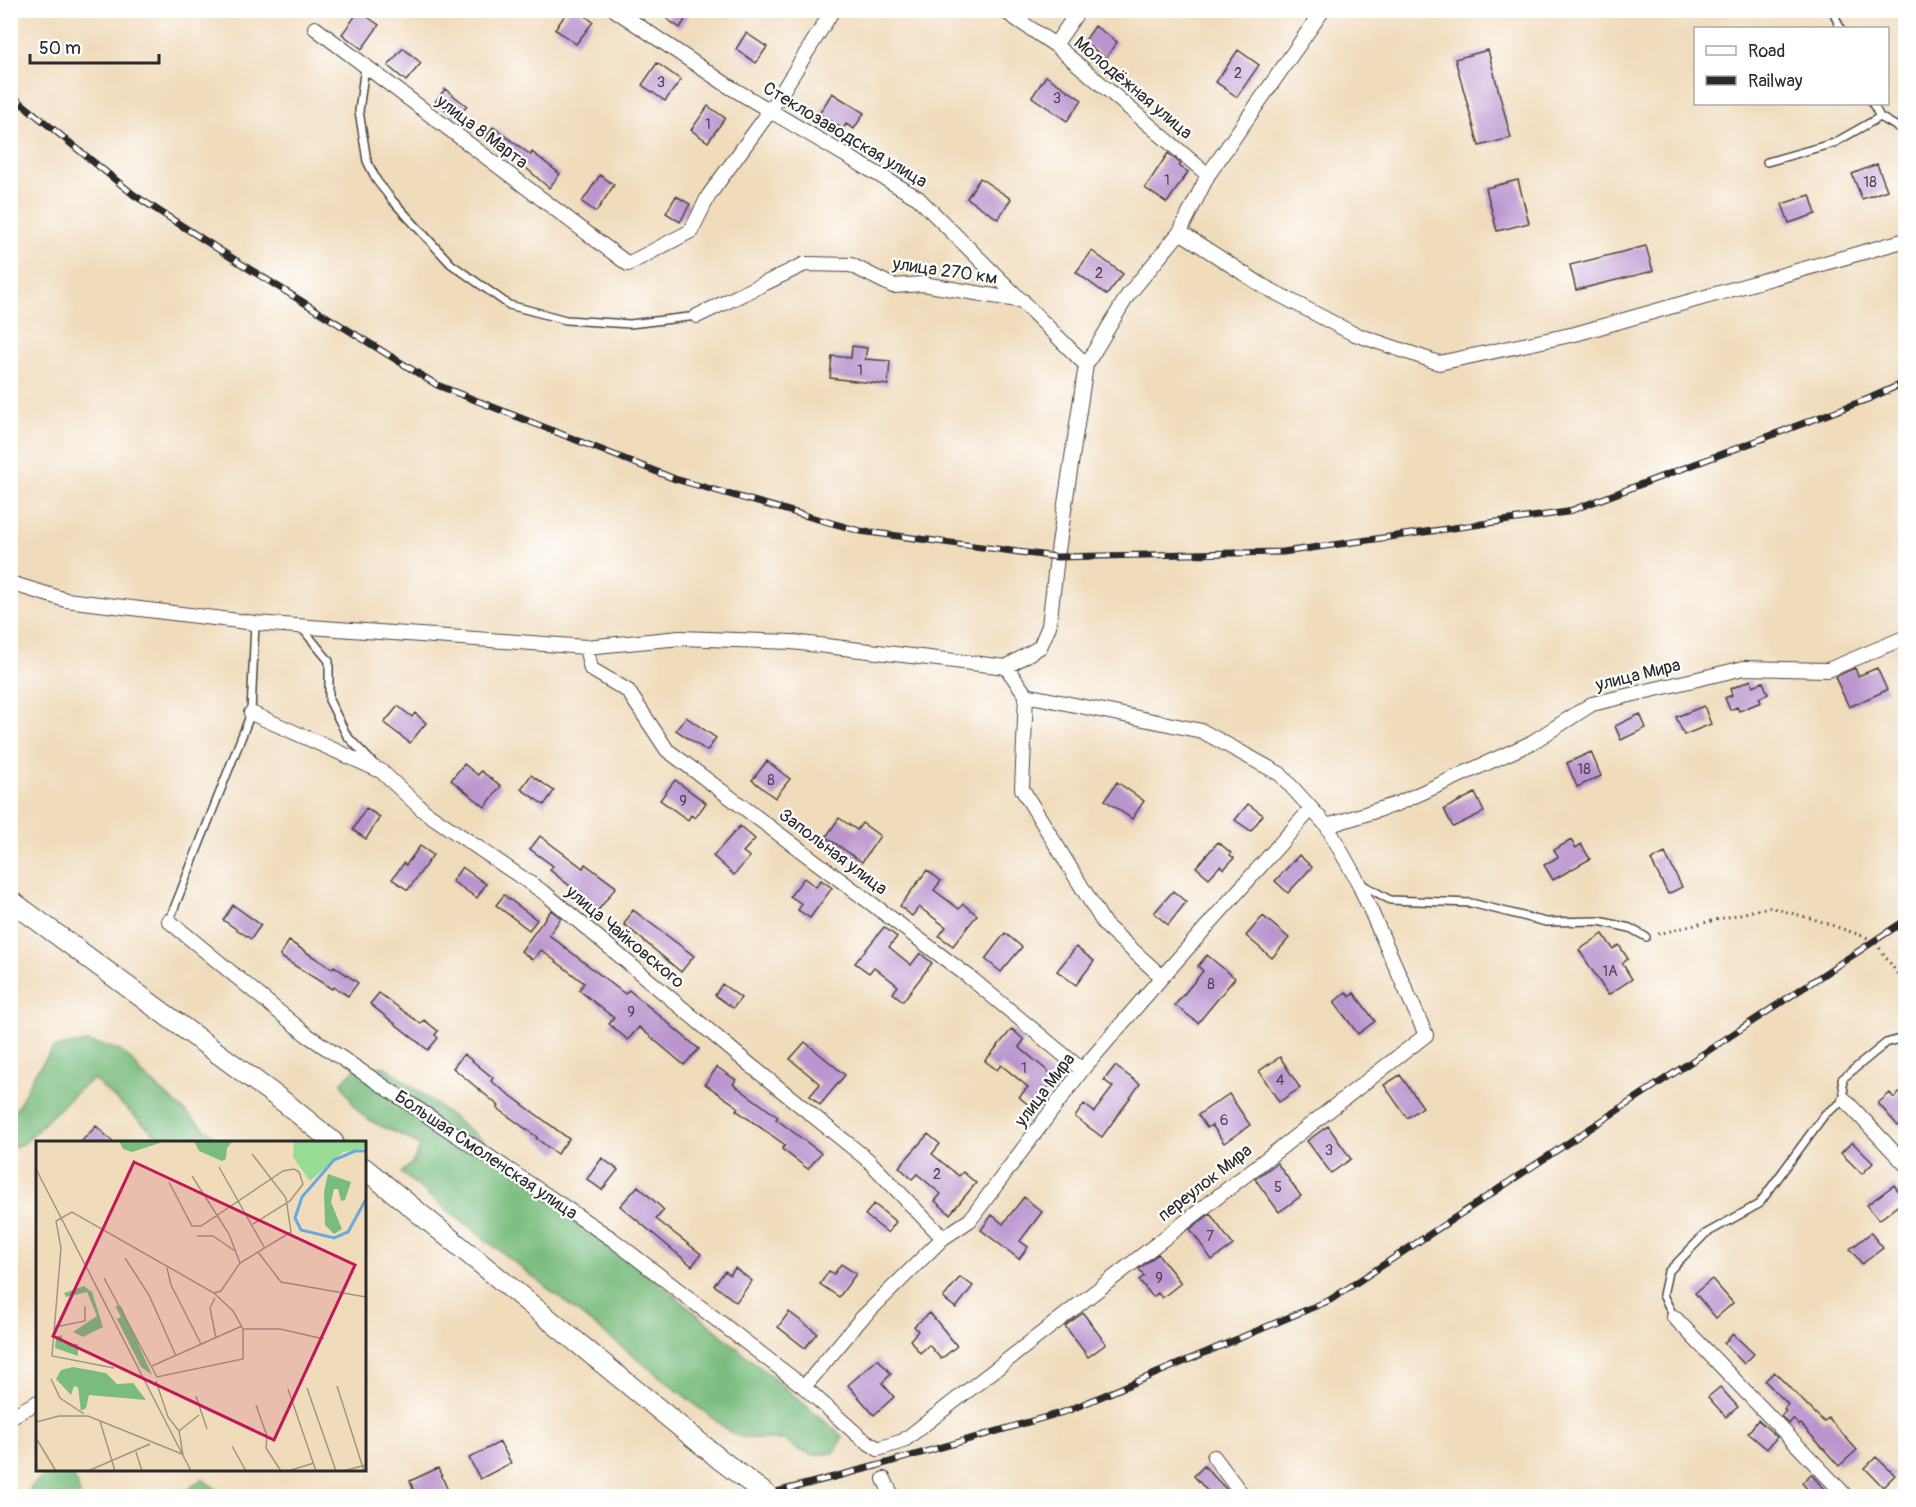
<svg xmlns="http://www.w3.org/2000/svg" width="1916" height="1507" font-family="Pangolin,sans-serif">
  <rect width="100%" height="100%" fill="#fff"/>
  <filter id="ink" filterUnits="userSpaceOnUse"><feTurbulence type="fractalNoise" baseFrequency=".0167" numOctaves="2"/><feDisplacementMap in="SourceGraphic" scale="12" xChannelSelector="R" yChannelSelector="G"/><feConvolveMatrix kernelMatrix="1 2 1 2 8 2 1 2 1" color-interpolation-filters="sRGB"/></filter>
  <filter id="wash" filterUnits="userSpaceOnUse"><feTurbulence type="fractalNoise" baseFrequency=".008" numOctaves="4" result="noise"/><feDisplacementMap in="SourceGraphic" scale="24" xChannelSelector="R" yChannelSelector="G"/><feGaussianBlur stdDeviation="1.35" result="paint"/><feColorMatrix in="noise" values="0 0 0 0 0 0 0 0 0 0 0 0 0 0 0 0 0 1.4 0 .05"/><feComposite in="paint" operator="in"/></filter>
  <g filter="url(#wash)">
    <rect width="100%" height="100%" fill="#f0dbbb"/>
    <path fill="#79bc7e" stroke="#527454" stroke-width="1.5" d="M87 1042C116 1048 124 1048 141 1073L220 1142H164L93 1079 75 1093 24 1143 11 1148V1113L18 1107 33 1076 54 1048Z
      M370 1066 386 1067 545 1187 843 1437 834 1453 815 1455 798 1450 784 1440 747 1438 734 1435 401 1173 413 1162 420 1147C384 1118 364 1136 342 1082L354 1070Z
      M59 1470C75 1471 77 1484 80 1496H27C32 1481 44 1476 59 1470Z
      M202 1479 217 1490 218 1496H180Z"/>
    <g id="blocks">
      <path fill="#bc95cf" d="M569 10H578L593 22 576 44 555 29Z
        M673 10H691L680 28 667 19Z
        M359 11 379 25 362 49 342 34Z
        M1095 26 1117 42 1106 58 1084 42Z
        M746 33 767 47 756 63 736 49Z
        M403 48 421 63 406 81 388 66Z
        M1238 50 1259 65 1237 97 1216 82Z
        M1488 50 1511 138 1479 146 1455 59Z
        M657 63 681 80 665 101 642 85Z
        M1046 76 1082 100 1067 121 1032 97Z
        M445 89 467 106 457 118 435 102Z
        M832 93 864 113 854 129 846 124 843 129 819 114Z
        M708 106 725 118 708 142 691 130Z
        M493 127 531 155 532 152 560 174 549 188 525 167 485 138Z
        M1168 153 1181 164 1179 166 1188 172 1167 203 1145 188Z
        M1877 164 1887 190 1862 199 1852 174Z
        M600 175 614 185 596 212 582 202Z
        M980 178 1011 199 998 219 967 198Z
        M1518 180 1529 223 1497 231 1486 188Z
        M1810 195 1816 214 1789 223 1782 204Z
        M676 196 690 204 680 222 666 213Z
        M1646 246 1653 271 1576 290 1570 265Z
        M1092 251 1123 274 1107 295 1076 272Z
        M852 346 867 348 865 359 890 361 888 385 830 378 832 356 851 358Z
        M1855 668 1858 676 1877 668 1887 690 1849 707 1835 677Z
        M1751 680 1753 686 1763 682 1768 694 1759 698 1761 702 1739 711 1737 707 1730 710 1725 698 1732 695 1730 689Z
        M398 706 412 717 415 713 426 723 410 743 384 723Z
        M1704 706 1711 724 1684 735 1676 717Z
        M1640 714 1646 728 1621 740 1615 726Z
        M686 717 716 738 707 751 676 730Z
        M1591 752 1601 776 1577 787 1567 763Z
        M767 761 790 779 775 798 752 780Z
        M464 764 478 775 481 771 501 786 485 807 451 780Z
        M531 775 554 791 544 805 521 789Z
        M675 780 706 803 695 818 691 815 688 820 660 800Z
        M1117 782 1144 801 1132 819 1105 800Z
        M1475 793 1484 812 1453 827 1444 809Z
        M1248 804 1263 815 1251 831 1235 820Z
        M366 808 380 817 366 839 353 830Z
        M839 818 857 830 862 823 880 836 862 862 826 837Z
        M740 826 755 839 743 852 750 857 734 875 713 856Z
        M540 836 583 868 585 864 616 887 594 916 579 905 585 898 550 870 553 866 530 849Z
        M1571 840 1576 848 1581 844 1590 859 1553 880 1544 865 1558 857 1554 850Z
        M1218 842 1231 853 1230 855 1234 858 1224 869 1220 866 1209 878 1196 867Z
        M420 846 433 855 408 890 392 879 404 863 406 865Z
        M1665 853 1682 887 1668 894 1651 860Z
        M1299 855 1312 867 1288 893 1275 881Z
        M462 867 486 884 477 898 452 881Z
        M927 870 941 881 934 890 959 909 963 904 977 915 953 946 939 936 946 927 919 907 912 916 900 906Z
        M804 878 816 887 821 880 832 888 810 918 798 910 802 904 790 896Z
        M1173 891 1186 902 1168 925 1154 913Z
        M504 895 537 920 529 930 496 905Z
        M233 905 261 925 251 939 223 920Z
        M551 910 561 918 549 935 625 994 629 990 699 1049 684 1065 639 1027 628 1040 609 1024 614 1018 579 990 584 983 541 950 533 960 521 951Z
        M633 910 694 956 681 972 624 924Z
        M1263 916 1289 938 1272 958 1246 936Z
        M884 927 897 937 889 947 911 965 920 953 932 963 903 1001 893 993 898 986 874 967 869 973 855 963Z
        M1005 933 1022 947 1001 972 985 959Z
        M1603 934 1613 949 1619 945 1628 959 1622 963 1632 979 1608 995 1579 950Z
        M289 941 332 969 334 966 358 983 348 996 334 987 332 989 281 957 280 955Z
        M1076 947 1094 961 1076 985 1057 971Z
        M1207 955 1235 978 1198 1023 1175 1005 1203 971 1198 966Z
        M722 984 741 998 733 1008 715 995Z
        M1346 992 1350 997 1354 993 1375 1021 1358 1034 1334 1002Z
        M379 993 421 1024 424 1020 438 1031 435 1035 438 1038 428 1050 370 1004Z
        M1012 1029 1024 1040 1019 1047 1056 1078 1031 1107 1019 1097 1028 1087 1001 1065 997 1070 985 1061Z
        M805 1042 845 1075 820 1105 810 1096 820 1084 790 1059Z
        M464 1054 493 1078 491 1081 569 1139 557 1154 536 1138 537 1137 497 1108 499 1106 453 1068Z
        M1280 1057 1300 1088 1279 1102 1259 1071Z
        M1115 1066 1140 1084 1102 1137 1075 1117 1084 1104 1094 1112 1113 1087 1104 1080Z
        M717 1067 736 1080 733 1084 778 1117 776 1119 821 1153 808 1169 782 1149 785 1145 736 1110 738 1107 705 1084Z
        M1400 1075 1423 1107 1407 1118 1384 1085Z
        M1905 1088V1120L1898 1126 1878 1103 1890 1093 1894 1098Z
        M1229 1094 1250 1125 1224 1143 1212 1125 1207 1128 1198 1115Z
        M96 1126 114 1143H80Z
        M1328 1126 1351 1159 1331 1173 1307 1141Z
        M928 1134 940 1144 932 1154 959 1176 963 1172 976 1183 950 1214 935 1201 941 1194 917 1174 912 1179 899 1167Z
        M1852 1142 1873 1163 1862 1174 1841 1153Z
        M602 1158 618 1170 602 1190 587 1179Z
        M1277 1163 1301 1196 1279 1212 1255 1179Z
        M1894 1185 1905 1200 1879 1220 1867 1205Z
        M638 1186 664 1210 656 1219 701 1254 692 1266 620 1206Z
        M1024 1197 1042 1212 1020 1241 1028 1247 1019 1259 981 1230 992 1215 1003 1224Z
        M874 1204 896 1222 888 1233 865 1215Z
        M1210 1214 1233 1245 1212 1260 1190 1229Z
        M1871 1233 1883 1248 1862 1264 1850 1249Z
        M1158 1254 1181 1283 1162 1298 1158 1293 1153 1297 1139 1280 1144 1276 1139 1269Z
        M841 1264 856 1274 839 1297 820 1284 829 1271 834 1274Z
        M735 1268 752 1281 736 1302 714 1285 725 1271 730 1275Z
        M960 1277 973 1286 956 1308 943 1298Z
        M1712 1279 1733 1303 1716 1318 1695 1293Z
        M789 1312 817 1333 805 1348 778 1327Z
        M930 1313 957 1346 941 1359 929 1345 920 1353 910 1340 918 1331 914 1326Z
        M1083 1313 1106 1344 1088 1357 1065 1326Z
        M1733 1334 1754 1354 1744 1364 1724 1343Z
        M878 1359 891 1374 882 1383 894 1397 874 1415 848 1385Z
        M1774 1372 1824 1422 1828 1418 1857 1450 1839 1466 1801 1424 1799 1425 1793 1419 1789 1424 1781 1416 1786 1411 1784 1409 1788 1404 1765 1381Z
        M1720 1387 1738 1407 1726 1417 1708 1397Z
        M1758 1420 1777 1437 1767 1449 1748 1433Z
        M500 1442 511 1463 480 1479 469 1458Z
        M1876 1457 1895 1475 1883 1487 1865 1468Z
        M1204 1466 1229 1492 1232 1497H1213L1194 1476Z
        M438 1468 451 1497H416L410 1481Z
        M1811 1474 1817 1481 1831 1497H1814L1802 1483Z"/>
    </g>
  </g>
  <g filter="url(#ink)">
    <use href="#blocks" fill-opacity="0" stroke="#494541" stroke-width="1.5"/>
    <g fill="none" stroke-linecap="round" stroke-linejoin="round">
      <defs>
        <path id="lane" d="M1835 16 1840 28
          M365 66 359 111 367 161 377 181 392 200 451 264 509 305 566 320 630 324 697 316
          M1873 104 1880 117 1906 132
          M1767 162 1834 143 1880 117
          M302 628 329 661V700L347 736 373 763
          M1360 883 1390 900 1471 903 1546 922 1599 921 1630 928 1646 937
          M169 921 251 713 255 623
          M1674 1317 1663 1295 1668 1272 1705 1234 1759 1204 1825 1114 1845 1100 1842 1079 1886 1043 1906 1037"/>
        <path id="street" d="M615 10 730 87 918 198 1086 365
          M1003 10 1055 45 1208 175
          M315 28 628 264 691 231 709 195 770 111 833 10
          M1055 45 1079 10
          M1180 232 1263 286 1352 333 1439 363 1575 334 1906 240
          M697 316 805 264 851 265 893 286 923 284 1023 301
          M10 583 66 600 255 623 586 647 680 638 792 642 1006 667 1040 647 1049 626 1057 557 1086 365 1128 295 1180 232 1208 175 1323 10
          M586 647 591 669 628 691 667 750 968 976 1082 1070
          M1026 695 1022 789 1105 925 1162 977
          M251 713 381 771 424 811 546 894 744 1060 868 1160 943 1238
          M1327 826 1397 804 1531 743 1592 704 1744 668 1828 670 1906 637
          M169 921 307 1035 612 1239 804 1387 860 1437 878 1449 903 1441 1426 1035 1358 882 1327 826 1280 774 1202 731 1026 695 1006 667
          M1845 1100 1906 1165
          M1674 1317 1846 1496
          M804 1387 861 1319 943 1238 970 1220 1082 1070 1162 977 1311 809
          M10 1417 38 1402
          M1214 1457 1243 1496
          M884 1479 892 1496"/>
        <path id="secondary" d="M10 900 288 1105 333 1142
          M364 1168 722 1461"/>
      </defs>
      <use href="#lane" stroke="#494541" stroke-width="10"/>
      <use href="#street" stroke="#494541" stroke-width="16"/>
      <use href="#secondary" stroke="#494541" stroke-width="22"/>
      <path stroke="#494541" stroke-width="3" stroke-dasharray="1.5 4.5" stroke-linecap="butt" d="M1658 934 1769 907 1817 920 1874 940 1906 986"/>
      <use href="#lane" stroke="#fff" stroke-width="7"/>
      <use href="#street" stroke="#fff" stroke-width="14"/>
      <use href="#secondary" stroke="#fff" stroke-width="20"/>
      <defs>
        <path id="rail" d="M10 94 134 195 243 265 437 385 675 479 860 531 1057 557 1283 552 1567 512 1868 399 1906 382
          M761 1496 876 1466 1067 1411 1330 1300 1906 920"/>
      </defs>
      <use href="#rail" stroke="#2b2b2b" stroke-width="7"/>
      <use href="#rail" stroke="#fff" stroke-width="4.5" stroke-dasharray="14" stroke-linecap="butt"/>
      <defs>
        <path id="secondary-bridge" d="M722 1461 768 1496"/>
      </defs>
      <use href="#secondary-bridge" stroke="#494541" stroke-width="22" stroke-linecap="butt"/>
      <use href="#secondary-bridge" stroke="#fff" stroke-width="20"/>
    </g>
  </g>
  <g text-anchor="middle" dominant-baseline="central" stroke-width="4.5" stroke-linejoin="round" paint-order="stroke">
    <g font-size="15" fill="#4f4654">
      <text x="1238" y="73">2</text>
      <text x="661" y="82">3</text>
      <text x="1057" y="98">3</text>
      <text x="708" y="124">1</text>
      <text x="1167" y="180">1</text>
      <text x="1870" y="182">18</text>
      <text x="1099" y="273">2</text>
      <text x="860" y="370">1</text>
      <text x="1584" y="769">18</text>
      <text x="771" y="780">8</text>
      <text x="683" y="801">9</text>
      <text x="1610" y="971">1А</text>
      <text x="1211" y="984">8</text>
      <text x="631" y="1012">9</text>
      <text x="1024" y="1068">1</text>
      <text x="1280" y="1080">4</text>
      <text x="1224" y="1120">6</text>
      <text x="1329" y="1150">3</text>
      <text x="937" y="1174">2</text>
      <text x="1278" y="1187">5</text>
      <text x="1210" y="1236">7</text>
      <text x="1159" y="1278">9</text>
    </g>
    <g font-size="18" fill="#2b2b2b" stroke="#fff">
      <text transform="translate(1133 88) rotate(40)">Молодёжная улица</text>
      <text transform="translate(482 132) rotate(37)">улица 8 Марта</text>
      <text transform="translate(845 135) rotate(31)">Стеклозаводская улица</text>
      <text transform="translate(945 271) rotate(8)">улица 270 км</text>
      <text transform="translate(1638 675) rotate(-14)">улица Мира</text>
      <text transform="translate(833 852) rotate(37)">Запольная улица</text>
      <text transform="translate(625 937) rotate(40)">улица Чайковского</text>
      <text transform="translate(1045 1090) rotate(-53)">улица Мира</text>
      <text transform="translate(486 1155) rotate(34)">Большая Смоленская улица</text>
      <text transform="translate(1205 1183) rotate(-38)">переулок Мира</text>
    </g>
  </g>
  <g transform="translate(36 1141)">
    <rect width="330" height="330" fill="#f0dbbb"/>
    <path d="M258 0H330V7L307 11 274 40 257 16Z" fill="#97dc95"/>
    <path d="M83 0H130L96 11 87 8ZM158 0H197L191 7 190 18 186 20 163 10ZM292 33 315 41 309 59 305 60 302 48H298L295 61 306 88 298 93 289 84 288 51ZM48 145 56 151 67 186 47 196 37 191 61 175 51 151 30 156 28 152ZM79 165H85L116 234 105 226 81 178 85 176ZM26 194 27 202 42 203V215L19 207 20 196ZM37 226 70 232 81 243 97 242 110 259 53 254 50 267 45 270 42 246 38 245 35 254 20 238 25 229Z" fill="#79bc7e"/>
    <path fill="none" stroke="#68aadc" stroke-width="3" d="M330 10H319L298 19 266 56 259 77 265 89 298 97 312 91 330 58"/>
    <path fill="none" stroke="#a19581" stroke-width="1.5" d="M183 26 228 106M0 28 155 330M156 35 193 93 204 122M133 41 156 85H165L247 30 258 28 263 31 267 43 254 60 217 83M161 95H177L199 110M222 111 245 141 330 156M89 117 113 154 140 215M131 127 135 144 165 203M68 137 121 236 207 218V188L197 170 178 152 36 71 20 80 25 107 16 215 78 227M178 152 185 150 204 122 255 91 250 57 216 13M179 157 174 167 180 197M19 186 49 180V165M207 188H244L288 198M116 225 206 185M15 238 24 257 48 273M120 240 132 276 143 290 147 314M301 245 328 330M271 247 300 330M252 248 280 330M160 255 171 288M220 264 231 295 230 307 245 330M64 280 79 330M0 281 23 275H52L146 313M143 290 163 274M0 297 20 330M196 305 210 330M100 311 106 330M52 330 114 303M252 330 278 322M307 330 330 324"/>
    <path fill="#c2185b" fill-opacity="0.15" stroke="#c2185b" stroke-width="3" d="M98 21 319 124 238 299 17 195Z"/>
    <rect width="330" height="330" fill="none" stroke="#2b2b2b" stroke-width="3"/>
  </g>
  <rect width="1916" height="1507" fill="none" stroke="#fff" stroke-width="36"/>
  <rect x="1694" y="27" width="195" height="78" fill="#ffffff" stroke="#aaaaaa" stroke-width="1.5"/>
  <rect x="1706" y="46" width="30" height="9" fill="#ffffff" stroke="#aaaaaa" stroke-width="1.5"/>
  <text x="1748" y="57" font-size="18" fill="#2b2b2b">Road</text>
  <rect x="1706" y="76" width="30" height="9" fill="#2b2b2b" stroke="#aaaaaa" stroke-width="1.5"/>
  <text x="1748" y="87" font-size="18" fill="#2b2b2b">Railway</text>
  <path d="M30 54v9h129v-9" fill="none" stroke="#2b2b2b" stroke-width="3"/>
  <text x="39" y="54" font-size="18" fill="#2b2b2b" stroke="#ffffff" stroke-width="4.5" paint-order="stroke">50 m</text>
</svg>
